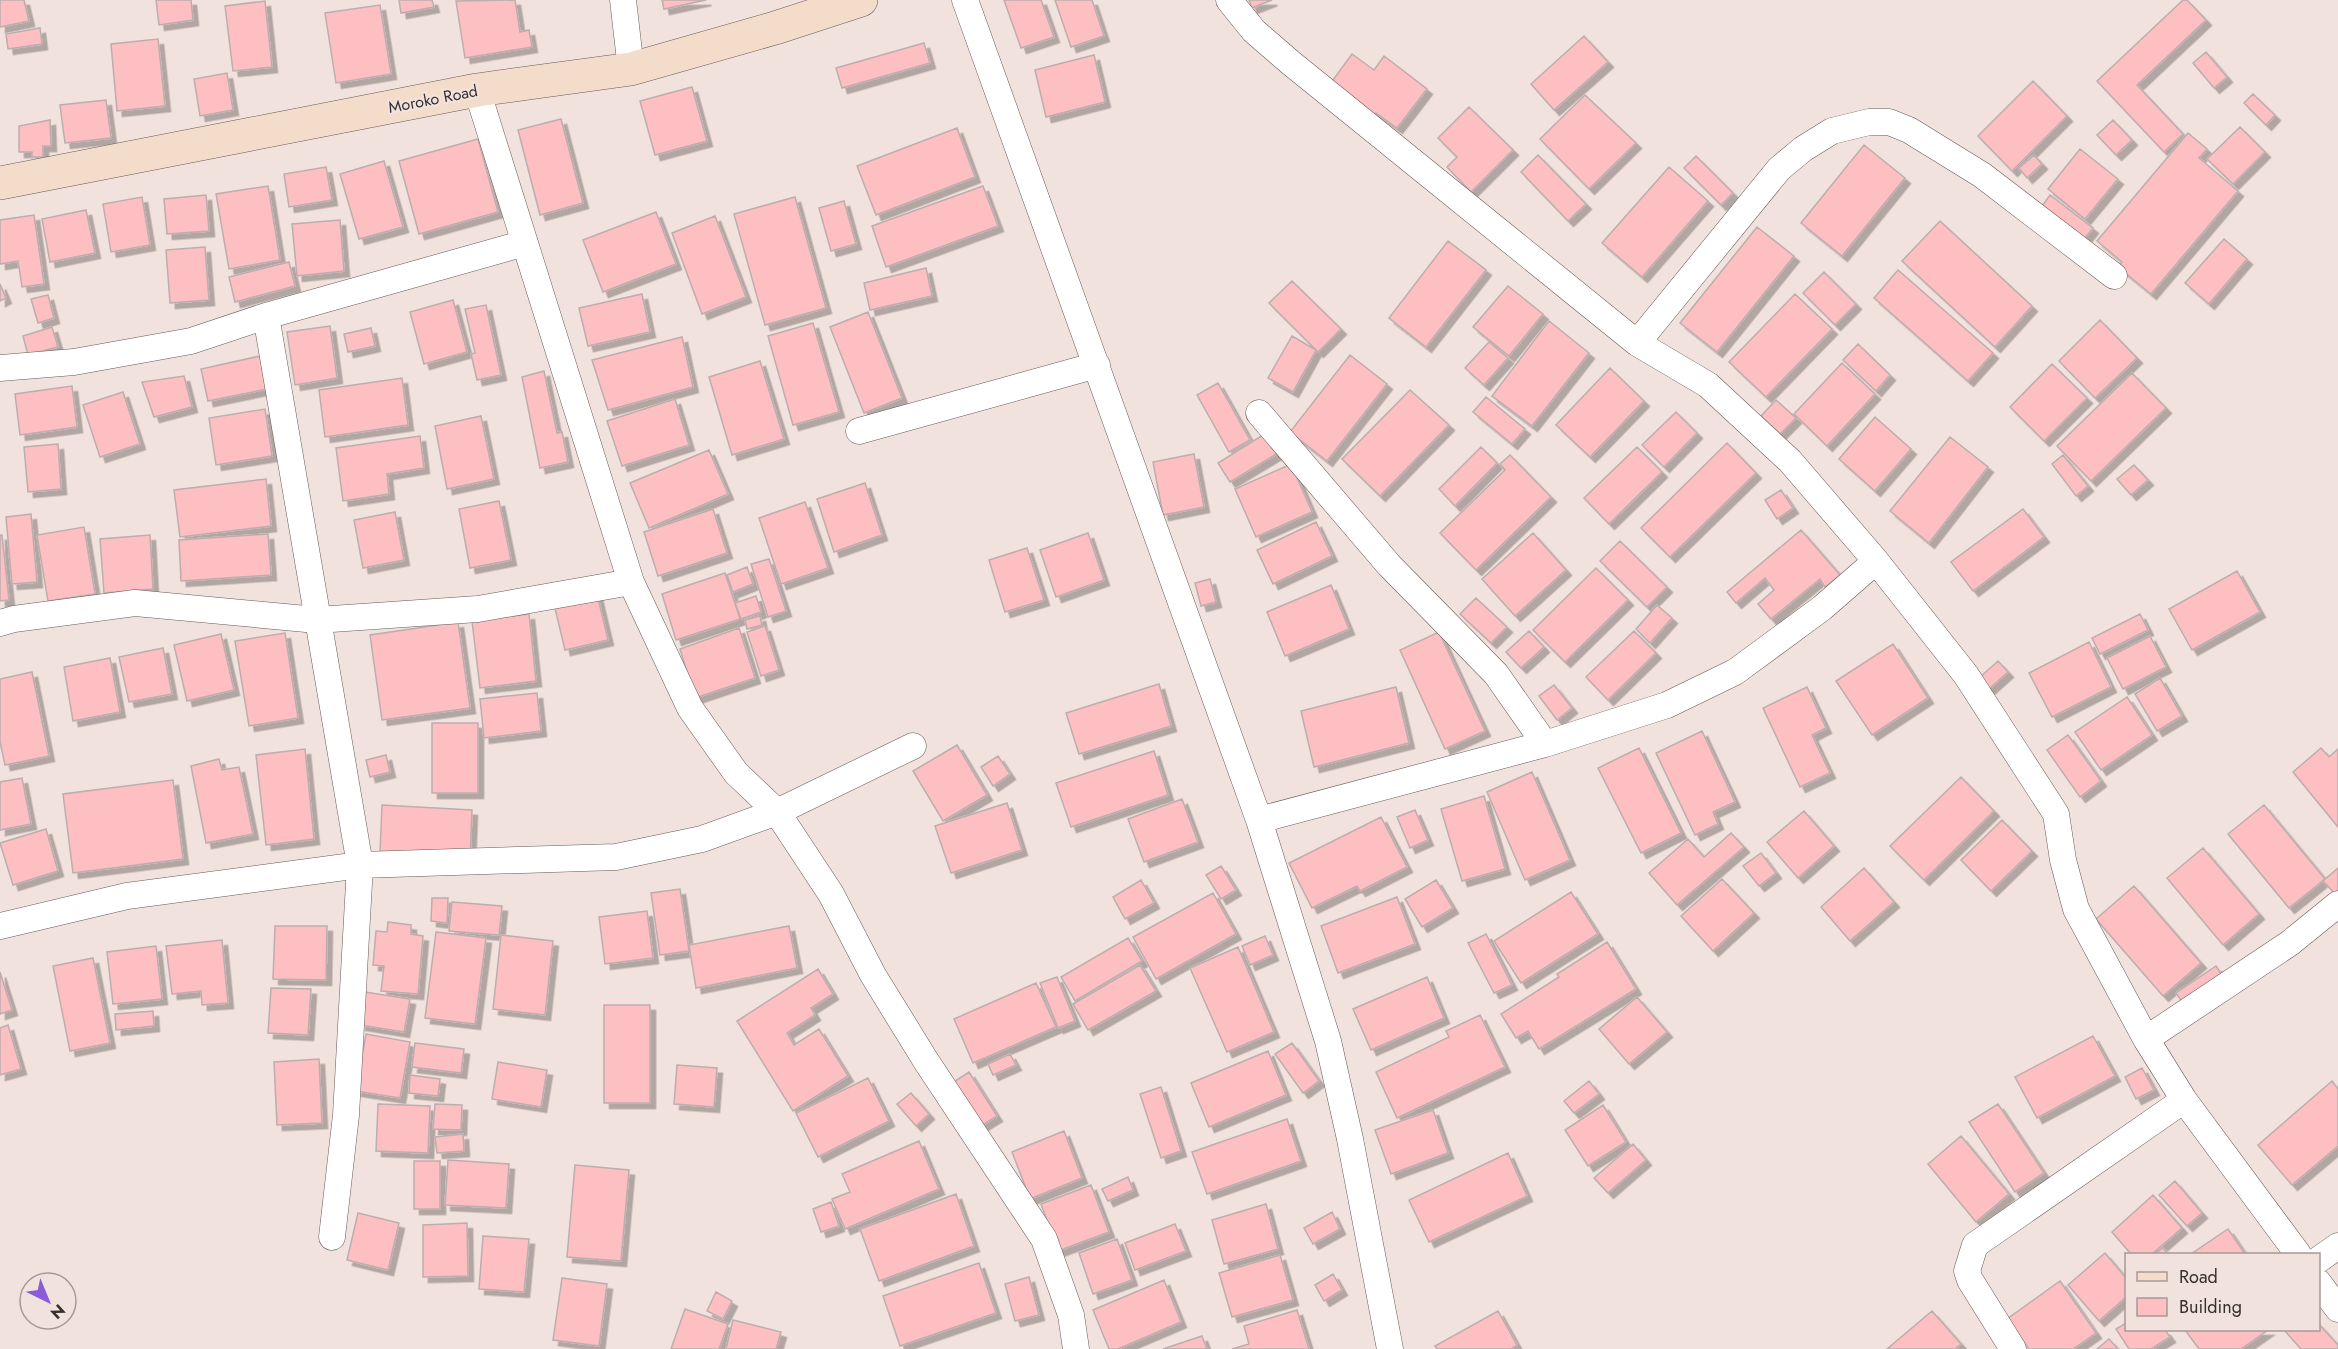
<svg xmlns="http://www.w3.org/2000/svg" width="2338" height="1349" font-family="Jost,sans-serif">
  <defs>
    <filter id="shadow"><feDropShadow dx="5.5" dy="5.5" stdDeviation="0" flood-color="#0004"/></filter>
  </defs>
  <rect width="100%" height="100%" fill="#f2e2dd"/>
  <path fill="#fdbfc1" stroke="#beadae" stroke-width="1.5" filter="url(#shadow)" d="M0 0H24L29 21 0 27Z
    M156 0H191L193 20 159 25Z
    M399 0H432L434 7 401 13Z
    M515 0 520 32 529 30 532 47 465 58 456 1Z
    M662 0H706L664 9Z
    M1004 0H1041L1054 37 1021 48Z
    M1055 0H1092L1104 36 1071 47Z
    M1249 0H1272L1252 8Z
    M2183 0H2187L2206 20 2137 85 2183 134 2164 152 2097 81Z
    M265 1 272 67 233 71 225 6Z
    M380 5 391 74 336 83 325 13Z
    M40 28 42 44 8 49 6 34Z
    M1584 36 1608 62 1554 110 1531 84Z
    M158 39 165 106 117 111 111 44Z
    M924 43 930 63 842 88 836 68Z
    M2206 52 2227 77 2214 88 2193 63Z
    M1352 54 1374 70 1384 56 1427 89 1397 128 1376 113 1374 117 1330 84Z
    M1094 55 1105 102 1046 117 1035 70Z
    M227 73 233 110 200 116 194 79Z
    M2033 81 2067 116 2012 171 1978 136Z
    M692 87 707 141 655 155 640 101Z
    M2253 94 2275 115 2266 125 2244 103Z
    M1585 95 1636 143 1589 189 1540 139Z
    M106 100 111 138 65 143 60 105Z
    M1469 107 1513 150 1471 192 1447 167 1457 157 1438 138Z
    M561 119 583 203 540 215 518 130Z
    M50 120 51 146H43V157H32V152H19V126Z
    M2113 120 2132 140 2116 155 2097 135Z
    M2240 127 2265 152 2233 184 2207 159Z
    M957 128 975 177 876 215 857 166Z
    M2188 133 2207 149 2199 158 2238 191 2151 294 2118 267 2122 262 2097 241Z
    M478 139 498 212 419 234 399 161Z
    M1864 145 1905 178 1842 256 1801 223Z
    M2080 149 2118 179 2085 219 2048 189Z
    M1538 155 1586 204 1568 221 1521 172Z
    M2034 155 2042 164 2027 178 2019 168Z
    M1696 156 1733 193 1721 205 1684 168Z
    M384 161 403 227 359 239 340 174Z
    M326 167 332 200 289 207 284 174Z
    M1669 167 1708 201 1642 277 1602 243Z
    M268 186 280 260 229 269 216 194Z
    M983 186 998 226 886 267 872 226Z
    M206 195 209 231 167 234 164 199Z
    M2050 195 2093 228 2085 238 2042 206Z
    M142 197 150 245 111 252 103 204Z
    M795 197 826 308 765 325 734 214Z
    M844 201 856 244 831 251 819 208Z
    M86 210 95 253 50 262 42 219Z
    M656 212 676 264 603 292 583 240Z
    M34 215 44 284 22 287 18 261 0 264V220Z
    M715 216 746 297 702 314 672 233Z
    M340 220 344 271 297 276 292 224Z
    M1940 221 2032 306 1995 347 1902 261Z
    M1757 227 1794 256 1717 352 1680 323Z
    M2224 239 2247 259 2209 304 2185 283Z
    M1448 241 1486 270 1426 347 1389 318Z
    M205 247 209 300 170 303 166 250Z
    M289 262 295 286 235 302 229 277Z
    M926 268 932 296 870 310 864 283Z
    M1898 270 1993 353 1968 381 1874 298Z
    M1824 272 1856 304 1835 325 1803 293Z
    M1292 281 1341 329 1318 352 1269 303Z
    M0 284 6 298 0 301Z
    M1508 286 1543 314 1509 356 1473 327Z
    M642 294 650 332 588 346 579 308Z
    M1795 294 1832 329 1766 397 1729 362Z
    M48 295 54 318 38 323 31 299Z
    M453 300 467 352 424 364 410 312Z
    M486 305 501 375 477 380 471 354 475 353 465 309Z
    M868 312 902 398 864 413 830 327Z
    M2100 320 2137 358 2095 398 2059 361Z
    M1549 321 1589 353 1532 426 1492 396Z
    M813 323 839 412 793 425 768 336Z
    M330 326 337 378 295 385 287 332Z
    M52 327 58 347 28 355 23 336Z
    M371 328 375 346 348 352 344 334Z
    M1292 336 1316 350 1293 392 1268 378Z
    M682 337 693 387 608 410 592 360Z
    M1489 342 1508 358 1484 385 1465 368Z
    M1858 344 1890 375 1876 391 1843 360Z
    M1350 355 1387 384 1327 461 1290 432Z
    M260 356 267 389 208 401 201 369Z
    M760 361 784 439 732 455 709 377Z
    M1842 363 1875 394 1827 446 1794 414Z
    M2052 364 2087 398 2044 441 2010 407Z
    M1610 368 1644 401 1590 457 1556 425Z
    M544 371 557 433 562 432 568 462 540 468 522 377Z
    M2132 373 2166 408 2091 481 2057 446Z
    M184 376 192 407 154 417 142 382Z
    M402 378 408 425 325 437 319 390Z
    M1218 383 1250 440 1229 452 1197 395Z
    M72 386 77 427 20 435 15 394Z
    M1410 390 1449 425 1380 496 1342 459Z
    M123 392 140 444 100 457 83 405Z
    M1486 397 1525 429 1512 444 1473 412Z
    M675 399 689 445 622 466 607 421Z
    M1776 400 1796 418 1780 434 1761 416Z
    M265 409 272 456 216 465 209 418Z
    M1676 412 1697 433 1664 467 1642 445Z
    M481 416 494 479 447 489 435 426Z
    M1875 417 1911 449 1875 491 1839 459Z
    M1266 433 1278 453 1230 482 1218 463Z
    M420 436 424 468 387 474 389 494 343 501 336 448Z
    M1950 437 1988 467 1929 543 1890 511Z
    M1727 443 1756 473 1670 557 1641 528Z
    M58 444 61 489 28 492 24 447Z
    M1481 447 1497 463 1455 506 1439 489Z
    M1637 447 1662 472 1609 524 1584 498Z
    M709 450 728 494 649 528 630 483Z
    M1194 454 1204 507 1163 515 1153 462Z
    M1510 455 1551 497 1476 570 1440 533 1505 470 1500 464Z
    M2063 455 2088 486 2076 496 2052 464Z
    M1291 464 1312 512 1256 537 1235 489Z
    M2134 465 2148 480 2131 495 2117 479Z
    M266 479 271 526 180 537 174 490Z
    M865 483 882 535 834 552 817 499Z
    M1781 490 1793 508 1777 519 1765 500Z
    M499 501 511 560 470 568 459 509Z
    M805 502 828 568 781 584 759 518Z
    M713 509 727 553 658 576 644 532Z
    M2023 509 2044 537 1973 591 1951 562Z
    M395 512 404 560 363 568 354 520Z
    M31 514 37 582 12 584 6 517Z
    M1316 522 1332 556 1273 584 1257 550Z
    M84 527 95 594 48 601 37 535Z
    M1801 530 1840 575 1825 587 1820 579 1771 619 1758 604 1774 590 1765 578 1736 603 1727 592Z
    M1088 533 1104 580 1056 597 1040 550Z
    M1533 533 1566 570 1515 616 1482 579Z
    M268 534 271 575 181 581 179 540Z
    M0 535H2L9 600 0 601Z
    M150 535 153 589 104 593 100 539Z
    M1620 541 1667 587 1647 607 1600 561Z
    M1027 548 1044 600 1005 612 989 560Z
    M769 559 786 611 768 617 751 564Z
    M747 567 753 584 733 592 727 575Z
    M1596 568 1628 600 1565 662 1533 630Z
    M2237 571 2260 612 2192 650 2169 609Z
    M725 573 740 619 676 640 662 594Z
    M1210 579 1216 602 1201 606 1195 583Z
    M1331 585 1349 629 1285 656 1267 612Z
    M597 594 608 640 565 650 554 604Z
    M756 596 761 612 741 619 735 603Z
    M1476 598 1507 627 1491 643 1460 614Z
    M1657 605 1672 618 1650 643 1636 629Z
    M529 614 536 681 480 688 472 621Z
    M2140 614 2148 630 2100 654 2092 638Z
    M760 616 762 625 747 629 745 620Z
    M458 622 470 708 382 720 370 635Z
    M765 626 779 670 761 676 747 632Z
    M739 628 755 678 695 698 680 649Z
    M1529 631 1544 647 1521 668 1506 652Z
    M1634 631 1656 653 1608 700 1586 677Z
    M1439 632 1485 731 1445 749 1400 650Z
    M285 633 298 718 249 726 235 641Z
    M221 634 234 690 187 701 174 645Z
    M2150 636 2166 667 2123 689 2107 658Z
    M2089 642 2111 687 2052 717 2029 673Z
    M1893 644 1928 698 1872 735 1836 681Z
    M163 648 172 694 129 702 119 657Z
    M110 658 120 712 73 721 64 667Z
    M1998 661 2008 672 1989 689 1979 678Z
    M32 672 49 756 5 765 0 742V679Z
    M2160 678 2182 716 2157 731 2135 694Z
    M1159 684 1171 726 1079 754 1066 713Z
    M1554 685 1572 708 1557 720 1539 696Z
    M1396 687 1409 743 1314 767 1301 711Z
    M1807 687 1826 728 1812 735 1830 773 1800 787 1763 708Z
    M537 693 541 731 484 738 480 699Z
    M2127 697 2152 735 2101 770 2075 732Z
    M432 723H478V793H432Z
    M1702 731 1735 802 1713 812 1718 824 1695 835 1656 753Z
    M2068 735 2101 781 2080 797 2047 750Z
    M957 745 987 795 943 821 913 771Z
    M1639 748 1681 833 1641 853 1598 768Z
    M2321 748 2329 757 2338 749V827L2293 772Z
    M305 749 314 839 266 845 256 755Z
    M1154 751 1168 795 1071 827 1056 783Z
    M386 755 390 772 370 777 366 760Z
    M998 756 1010 774 993 786 981 767Z
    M219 759 222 770 239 767 253 834 206 843 191 766Z
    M1532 772 1570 860 1525 880 1487 792Z
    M1961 777 1994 811 1924 880 1890 846Z
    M22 778 31 824 0 830V782Z
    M173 780 183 859 73 873 63 794Z
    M1484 796 1505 869 1462 881 1441 809Z
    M1182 799 1198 842 1144 862 1128 819Z
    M1007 803 1022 850 951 873 935 826Z
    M382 805 472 810 470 858 380 853Z
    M2264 805 2325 879 2289 908 2228 834Z
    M1415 810 1428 840 1410 848 1397 817Z
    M1804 811 1834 846 1798 878 1767 842Z
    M1381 817 1407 867 1360 891 1357 886 1312 908 1289 863Z
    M2002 820 2032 851 1991 891 1961 860Z
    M46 829 58 871 13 885 0 843Z
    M1731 833 1744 847 1677 905 1649 873 1688 839 1704 857Z
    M2203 848 2259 914 2223 945 2167 878Z
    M1761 853 1776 873 1759 886 1743 866Z
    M1221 866 1236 890 1221 899 1206 875Z
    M1864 868 1894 902 1850 941 1821 907Z
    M2338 868V897L2323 881Z
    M1722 879 1754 913 1713 951 1681 916Z
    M1141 880 1154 903 1125 919 1113 897Z
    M1436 880 1453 908 1422 927 1405 899Z
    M2134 886 2201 963 2163 996 2096 919Z
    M680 889 689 951 660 955 651 893Z
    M1571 892 1598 934 1521 983 1494 941Z
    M1213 893 1236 934 1156 979 1133 937Z
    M1397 897 1415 944 1338 973 1321 926Z
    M432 898H448L447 923 431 921Z
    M452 902 502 906 499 935 449 931Z
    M647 911 653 958 605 964 599 917Z
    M388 922 411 925V934L423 936 418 994 381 991 384 966 373 965 376 931 387 932Z
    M275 926H327L326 980 273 979Z
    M789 926 797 968 696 988 689 945Z
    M436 932 486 938 475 1024 425 1018Z
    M1486 934 1512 985 1494 993 1468 943Z
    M501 935 553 941 545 1015 493 1009Z
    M1265 936 1273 955 1250 965 1242 946Z
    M1128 938 1142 961 1075 1001 1061 977Z
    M222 940 228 1003 202 1005 201 991 172 994 166 946Z
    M1607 942 1636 989 1539 1049 1528 1031 1516 1038 1501 1014 1559 977 1557 974Z
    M156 946 162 999 113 1004 107 952Z
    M1238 947 1274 1032 1227 1052 1190 968Z
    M93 958 110 1043 70 1051 53 966Z
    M1140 965 1156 991 1088 1030 1073 1004Z
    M2216 966 2226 981 2186 1008 2176 993Z
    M818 969 833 994 811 1008 815 1015 787 1033 794 1045 819 1029 848 1076 793 1111 737 1021Z
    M0 972 12 1010 0 1014Z
    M1057 977 1075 1021 1058 1028 1040 983Z
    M1427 977 1444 1018 1371 1050 1353 1009Z
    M1036 983 1056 1027 973 1063 954 1019Z
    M271 988 311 989 308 1035 268 1033Z
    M365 992 410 999 404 1032 360 1025Z
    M1637 997 1667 1032 1629 1064 1599 1029Z
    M604 1005H650V1103H604Z
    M153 1011 154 1026 116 1030 115 1014Z
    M1480 1015 1505 1067 1397 1118 1376 1072 1449 1037 1446 1031Z
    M8 1025 21 1069 0 1075V1028Z
    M366 1034 410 1042 400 1098 356 1091Z
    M2093 1036 2115 1076 2037 1118 2015 1077Z
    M415 1043 464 1049 461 1073 412 1067Z
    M1292 1043 1319 1081 1303 1093 1275 1054Z
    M1268 1051 1286 1095 1209 1127 1191 1083Z
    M1010 1054 1016 1065 993 1075 988 1064Z
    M319 1059 322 1123 277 1125 274 1062Z
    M498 1062 547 1070 541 1107 492 1099Z
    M677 1065 717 1068 714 1107 674 1104Z
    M2142 1068 2154 1090 2136 1099 2125 1077Z
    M969 1072 997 1116 981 1126 952 1083Z
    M410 1075 440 1079 438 1096 409 1093Z
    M868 1078 889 1121 818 1157 796 1113Z
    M1589 1081 1599 1094 1574 1113 1564 1101Z
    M2332 1081 2338 1089V1146L2292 1185 2258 1145Z
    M1161 1087 1181 1151 1161 1158 1140 1094Z
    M911 1093 929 1114 916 1126 897 1104Z
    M378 1104 430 1106 428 1153 376 1151Z
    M435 1104 462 1105 461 1130 433 1129Z
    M1998 1104 2044 1173 2015 1192 1969 1122Z
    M1603 1105 1626 1142 1588 1166 1565 1130Z
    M1433 1110 1448 1153 1391 1174 1375 1130Z
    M1287 1119 1301 1161 1207 1194 1192 1152Z
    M1064 1131 1082 1178 1030 1199 1012 1152Z
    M463 1134 464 1151 437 1153 435 1137Z
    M1961 1136 2009 1194 1976 1222 1928 1164Z
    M919 1141 939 1189 845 1229 832 1199 850 1192 842 1174Z
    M1633 1144 1646 1160 1608 1193 1594 1178Z
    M1508 1153 1527 1196 1429 1242 1409 1200Z
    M448 1160 509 1164 506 1208 445 1205Z
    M414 1161H440V1209H414Z
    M575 1165 629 1170 621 1261 567 1257Z
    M1128 1177 1133 1190 1108 1201 1102 1189Z
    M2175 1181 2202 1213 2187 1226 2159 1195Z
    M1091 1185 1109 1232 1058 1251 1041 1204Z
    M956 1194 974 1246 879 1281 860 1229Z
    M2153 1195 2182 1228 2152 1254H2131L2112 1232Z
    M831 1202 839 1226 821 1232 813 1209Z
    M1266 1204 1278 1249 1224 1264 1212 1220Z
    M1332 1212 1340 1229 1313 1244 1304 1228Z
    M358 1213 399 1223 388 1270 347 1260Z
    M467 1223 468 1276 423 1277V1225Z
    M1175 1224 1186 1251 1135 1270 1125 1243Z
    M2228 1229 2245 1254H2191Z
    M483 1236 529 1239 524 1292 479 1289Z
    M1117 1239 1132 1280 1093 1294 1079 1253Z
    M2163 1248 2168 1254H2154Z
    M2105 1253 2126 1278V1297L2099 1321 2068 1285Z
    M1280 1255 1293 1300 1232 1317 1219 1273Z
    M979 1263 996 1313 900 1346 883 1296Z
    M1333 1274 1342 1290 1324 1301 1315 1285Z
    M1029 1277 1039 1315 1015 1321 1005 1284Z
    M562 1278 607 1284 599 1346 553 1340Z
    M1164 1280 1181 1322 1118 1349H1109L1093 1310Z
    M2060 1281 2096 1333 2073 1349H2029L2007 1319Z
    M716 1292 732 1301 723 1319 707 1311Z
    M685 1309 728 1324 719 1349H671Z
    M1297 1310 1309 1349H1232L1249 1344 1244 1326Z
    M1498 1311 1517 1345 1511 1349H1437L1435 1346Z
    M1932 1311 1961 1344 1955 1349H1887Z
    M733 1320 781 1332 776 1349H726Z
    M2126 1323V1330H2165L2170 1337 2151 1349H2129L2116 1329Z
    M2318 1323 2338 1345V1349H2301L2284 1330H2318Z
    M2185 1330H2268L2241 1349H2199Z
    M1202 1336 1207 1349H1163Z
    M2109 1339 2118 1349H2097Z"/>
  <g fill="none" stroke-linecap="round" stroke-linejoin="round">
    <defs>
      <path id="street" d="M623 0 631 69
        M965 0 1259 820 1328 1041 1350 1139 1390 1349
        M1229 0 1254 31 1291 63 1637 343 1708 385 1790 461 1876 561 1966 675 2056 814 2063 860 2076 909 2146 1039 2184 1100 2298 1254
        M477 90 631 582 690 708 736 773 777 812 831 894 873 975 926 1061 1044 1239 1071 1315 1076 1349
        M266 316 360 865 346 1115 332 1237
        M1637 343 1779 169 1803 149 1832 131 1869 122H1889L1909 130 1982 175 2114 276
        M0 368 74 362 191 341 266 316 525 243
        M1259 413 1389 565 1496 674 1545 744
        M859 431 1097 365
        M0 623 14 619 135 603 317 620 478 609 631 582
        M1259 820 1545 744 1667 705 1735 672 1822 608 1876 561
        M0 926 127 896 360 865 616 857 702 839 777 812 913 746
        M2146 1039 2290 943 2338 904
        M2318 1260 2338 1246
        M2318 1282 2338 1309
        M2013 1349 1970 1280 1967 1271 1975 1245 2184 1100"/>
      <path id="secondary" d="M0 183 477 90 631 69 775 28 861 0"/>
    </defs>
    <use href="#street" stroke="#675a56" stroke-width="27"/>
    <use href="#secondary" stroke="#675a56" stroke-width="34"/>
    <use href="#street" stroke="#fff" stroke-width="26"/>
    <use href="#secondary" stroke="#f4dccb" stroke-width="33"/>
  </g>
  <g text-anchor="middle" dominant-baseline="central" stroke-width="4.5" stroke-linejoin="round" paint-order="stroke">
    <g font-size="16" fill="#352f2d" stroke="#f2e2dd">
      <text transform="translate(433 99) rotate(-11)">Moroko Road</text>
    </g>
  </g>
  <rect x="2125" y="1253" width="195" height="78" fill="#f2e2dd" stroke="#a69a97" stroke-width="1.5"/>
  <rect x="2137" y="1272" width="30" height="9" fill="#f4dccb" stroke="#a69a97" stroke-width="1.5"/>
  <text x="2179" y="1283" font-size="18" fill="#352f2d">Road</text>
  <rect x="2137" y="1298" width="30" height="18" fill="#fdbfc1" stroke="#a69a97" stroke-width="1.5"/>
  <text x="2179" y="1313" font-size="18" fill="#352f2d">Building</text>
  <g transform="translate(48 1301) rotate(137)"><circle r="28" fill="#f2e2dd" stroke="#a69a97" stroke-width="1.5"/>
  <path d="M0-4.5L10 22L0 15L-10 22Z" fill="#8a5dd7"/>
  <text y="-9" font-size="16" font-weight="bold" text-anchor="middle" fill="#352f2d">N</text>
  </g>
</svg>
